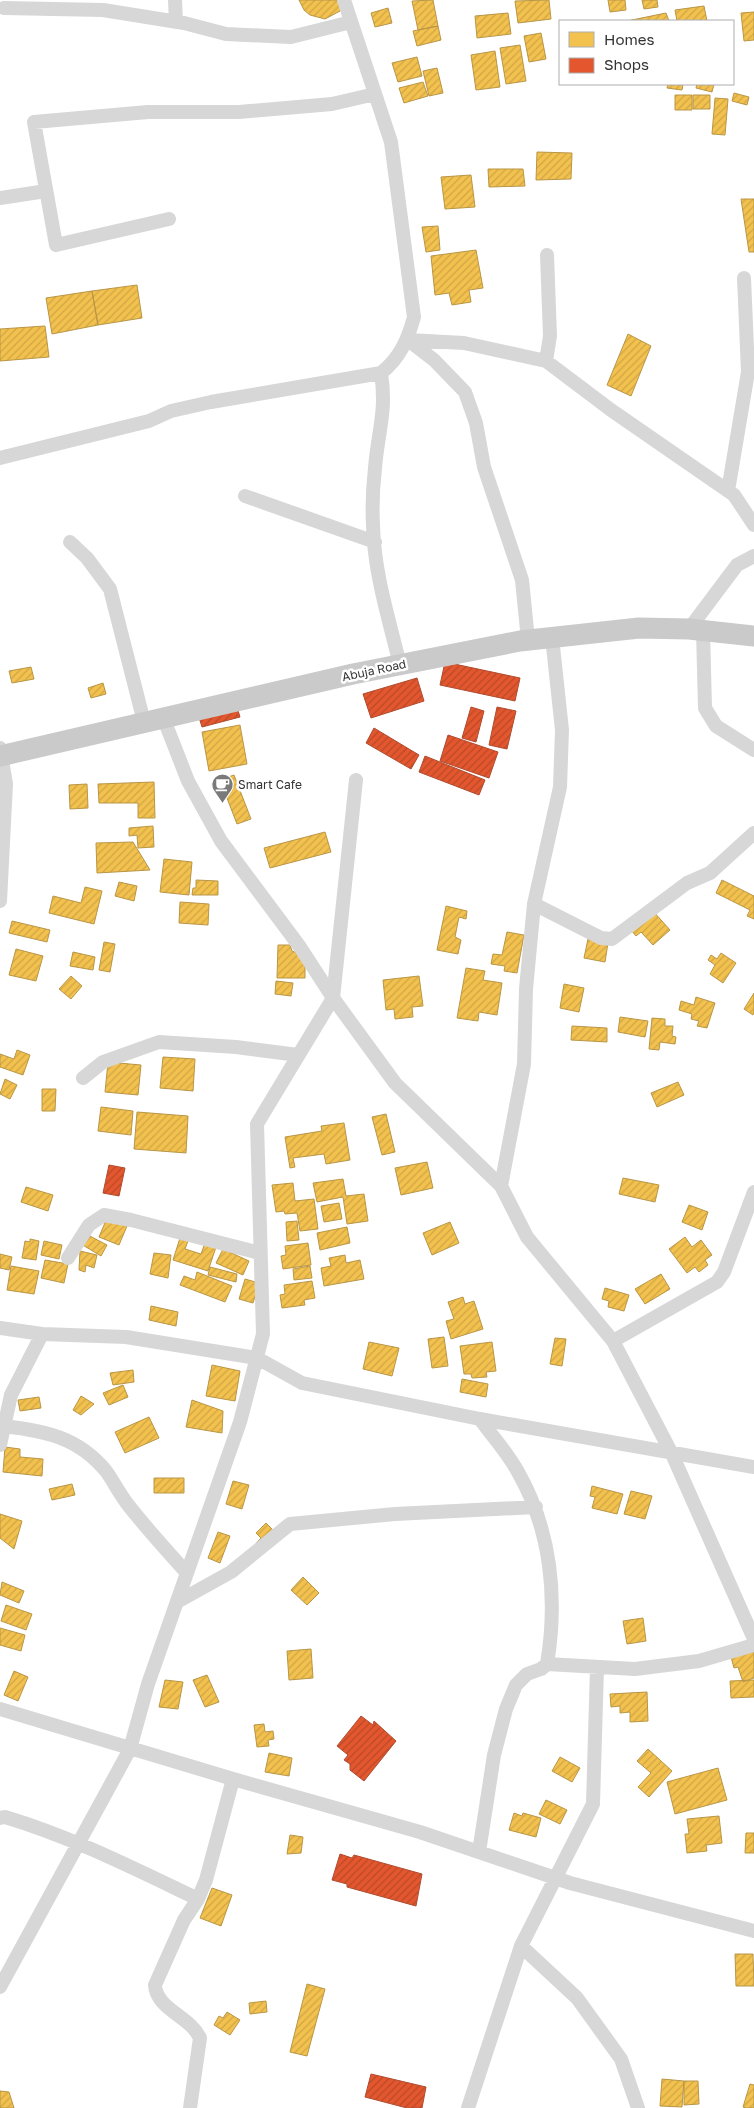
<svg xmlns="http://www.w3.org/2000/svg" width="754" height="2108" font-family="'Golos Text',sans-serif">
  <defs>
    <pattern id="homes-hatch" width="6" height="6" patternUnits="userSpaceOnUse" patternTransform="scale(1.25)"><rect width="6" height="6" fill="#f2c14e"/><path d="M-1 1l2-2M0 6l6-6M5 7l2-2" fill="none" stroke="#d0a645"/></pattern>
    <pattern id="shops-hatch" width="6" height="6" patternUnits="userSpaceOnUse" patternTransform="scale(1.25)"><rect width="6" height="6" fill="#e4572e"/><path d="M-1 1l2-2M0 6l6-6M5 7l2-2" fill="none" stroke="#b94928"/></pattern>
  </defs>
  <rect width="100%" height="100%" fill="#fff"/>
  <path fill="url(#homes-hatch)" stroke="#b99646" d="M299 0H345L340 11 325 19 310 15 304 10Z
    M433 0 438 26 418 30 412 1Z
    M549 0 551 19 518 23 515 1Z
    M608 0H625L626 10 610 12Z
    M642 0H657L658 7 644 9Z
    M704 6 707 21H677L675 10Z
    M388 8 392 23 375 27 371 13Z
    M754 12V40L744 41 741 13Z
    M508 13 511 34 477 38 475 16Z
    M666 13 669 21H627Z
    M438 26 441 40 417 46 413 31Z
    M541 33 546 59 529 62 524 36Z
    M520 45 526 81 506 84 500 48Z
    M495 51 500 87 476 90 471 55Z
    M417 57 422 76 398 82 392 63Z
    M437 68 443 93 429 96 423 71Z
    M423 82 428 96 404 103 399 88Z
    M668 84H683L682 90 667 88Z
    M697 84H714L712 92 696 88Z
    M734 93 749 97 747 105 732 101Z
    M675 95H692V110H675Z
    M693 95H710V109H693Z
    M715 98 728 99 725 135 712 134Z
    M537 152 572 153 571 179 536 180Z
    M488 169H523L525 186 489 187Z
    M471 175 475 207 445 209 441 177Z
    M741 199H754V252H749Z
    M438 226 440 250 426 252 422 227Z
    M476 250 483 288 469 290 471 302 452 305 449 293 435 295 431 256Z
    M137 285 142 318 98 325 92 291Z
    M92 291 98 325 52 334 46 298Z
    M45 326 49 357 0 361V329Z
    M628 334 651 346 631 396 607 385Z
    M31 667 34 679 12 683 9 671Z
    M103 683 106 694 91 698 88 688Z
    M240 725 247 764 209 771 202 732Z
    M234 775 251 819 237 824 220 780Z
    M154 782 155 818H138V803H99L98 784Z
    M87 784 88 808 70 809 69 785Z
    M153 826 154 847 138 848 137 835 129 836V828Z
    M325 832 331 852 270 868 264 848Z
    M133 842 150 870 97 873 96 843Z
    M164 859 192 862 189 895 160 892Z
    M196 880 218 881V895H192L193 888H196Z
    M722 880 754 896V919L747 916 750 910 716 893Z
    M119 882 137 886 134 901 115 896Z
    M85 887 102 891 94 924 49 913 53 896 81 903Z
    M180 902 209 904 208 925 179 923Z
    M446 906 467 911 466 919 459 917 455 937 461 940 458 954 437 950Z
    M653 911 670 930 653 945 641 932 636 936 631 930Z
    M12 921 50 930 47 942 9 933Z
    M507 932 524 935 517 973 504 971 505 966 491 964 493 954 502 955Z
    M588 939 608 943 605 962 584 958Z
    M104 942 115 944 110 972 99 970Z
    M278 945H290L292 951 302 955 305 960V978H277Z
    M16 949 43 956 36 981 9 975Z
    M73 952 95 957 93 970 70 966Z
    M721 953 736 963 723 983 710 974 715 965 708 960 711 955 717 959Z
    M466 968 485 971 483 980 502 983 497 1015 479 1012 478 1021 457 1018Z
    M71 976 82 986 71 999 59 989Z
    M419 976 423 1006 412 1007 413 1017 395 1019 394 1009 386 1010 383 980Z
    M276 981 293 983 291 996 275 994Z
    M564 984 584 988 579 1012 560 1008Z
    M754 993V1011L753 1015 744 1009Z
    M696 997 715 1003 707 1028 697 1026 699 1021 691 1019 692 1014 679 1010 681 1001 694 1005Z
    M620 1017 648 1021 645 1037 618 1032Z
    M652 1018 665 1019V1026H673L672 1036 676 1037 675 1044 660 1042 659 1050 649 1049Z
    M572 1026 607 1028V1042L571 1040Z
    M17 1050 30 1055 23 1075 0 1067V1054L14 1059Z
    M163 1057 195 1059 193 1091 160 1088Z
    M108 1062 141 1065 138 1095 105 1092Z
    M5 1079 17 1085 10 1099 0 1094Z
    M678 1082 684 1095 657 1107 651 1093Z
    M42 1089H56L55 1111H42Z
    M101 1107 133 1111 131 1135 98 1131Z
    M137 1112 188 1116 186 1153 134 1149Z
    M386 1114 395 1152 382 1155 372 1117Z
    M344 1123 350 1160 326 1164 324 1154 293 1158 295 1167 290 1168 285 1137 322 1131 321 1126Z
    M427 1162 433 1188 401 1195 395 1168Z
    M623 1178 659 1185 655 1202 619 1194Z
    M343 1179 346 1196 364 1194 368 1221 347 1224 343 1197 317 1202 313 1183Z
    M293 1183 295 1201 314 1199 318 1229 300 1231 297 1213 285 1214 284 1211 276 1212 272 1185Z
    M26 1187 53 1195 48 1211 21 1202Z
    M339 1203 342 1219 324 1222 321 1206Z
    M689 1205 708 1212 702 1230 682 1222Z
    M107 1218 127 1226 119 1245 99 1237Z
    M297 1221 299 1240 287 1241 286 1222Z
    M450 1222 459 1243 432 1255 423 1233Z
    M347 1227 350 1243 320 1250 317 1233Z
    M86 1234 107 1245 101 1256 81 1244Z
    M685 1237 692 1247 701 1240 712 1255 705 1260 708 1265 699 1272 695 1267 687 1273 669 1249Z
    M180 1238 188 1241 185 1249 201 1254 205 1243 216 1247 208 1271 173 1260Z
    M30 1239 39 1241 36 1260 22 1258 25 1241 30 1242Z
    M44 1241 62 1245 59 1259 41 1255Z
    M308 1243 311 1265 283 1269 281 1256 286 1255 285 1246Z
    M223 1249 249 1261 243 1275 216 1263Z
    M80 1251 97 1255 94 1268 86 1265 85 1272 79 1270Z
    M154 1253 171 1255 168 1278 150 1274Z
    M0 1254 12 1257 9 1270 0 1268Z
    M345 1255 346 1263 360 1260 364 1279 324 1286 321 1268 331 1266 329 1258Z
    M45 1260 68 1264 64 1283 41 1278Z
    M11 1266 39 1271 34 1294 7 1290Z
    M310 1266 312 1278 294 1280 293 1269Z
    M210 1267 237 1274 236 1282 208 1275Z
    M197 1272 232 1286 225 1302 180 1285 184 1276 195 1280Z
    M661 1274 670 1289 645 1304 635 1289Z
    M245 1279 259 1283 253 1303 239 1299Z
    M312 1281 315 1298 304 1300 305 1305 282 1308 280 1295 285 1294 284 1285Z
    M605 1288 629 1295 624 1311 608 1307 609 1301 602 1299Z
    M463 1297 465 1304 474 1301 483 1329 451 1339 446 1321 454 1319 448 1302Z
    M151 1306 178 1312 176 1326 149 1320Z
    M444 1337 448 1366 432 1368 428 1339Z
    M555 1338 566 1339 562 1366 550 1364Z
    M369 1342 399 1348 392 1376 363 1369Z
    M492 1342 496 1371 486 1372 487 1377 472 1378 471 1374H464L460 1346Z
    M212 1365 240 1371 235 1401 206 1396Z
    M133 1370 134 1382 113 1385 110 1373Z
    M462 1379 488 1384 486 1397 460 1392Z
    M123 1385 128 1397 109 1405 103 1393Z
    M81 1396 94 1404 81 1415 73 1410Z
    M39 1397 41 1408 20 1411 18 1400Z
    M192 1400 223 1411 222 1433 186 1427Z
    M149 1417 159 1438 125 1453 115 1432Z
    M5 1447 20 1449V1457L43 1459 42 1476 3 1472Z
    M154 1478H184V1493H154Z
    M233 1481 249 1485 242 1509 226 1504Z
    M72 1484 75 1495 52 1500 49 1489Z
    M592 1486 623 1494 617 1514 592 1508 595 1497 590 1496Z
    M631 1491 652 1496 645 1519 624 1514Z
    M0 1514 22 1521 14 1549 0 1538Z
    M266 1523 273 1530 256 1543 261 1538 256 1533Z
    M218 1532 230 1536 220 1563 208 1558Z
    M303 1577 319 1593 307 1605 291 1590Z
    M2 1582 24 1591 19 1603 0 1595Z
    M6 1605 32 1614 26 1630 1 1621Z
    M643 1618 646 1641 627 1644 623 1621Z
    M0 1628 25 1635 21 1651 0 1645Z
    M311 1649 313 1678 289 1680 287 1651Z
    M754 1652V1678L743 1682 738 1667 734 1668 731 1657Z
    M14 1671 28 1677 18 1701 4 1695Z
    M207 1675 219 1702 205 1707 193 1680Z
    M165 1680 183 1682 178 1709 159 1707Z
    M754 1680V1697L731 1698 730 1681Z
    M647 1692 648 1721 630 1722V1712L620 1713V1706L611 1707 610 1694Z
    M264 1724 265 1732 273 1731 274 1739 268 1740 269 1746 257 1747 254 1725Z
    M648 1749 672 1771 649 1797 638 1787 651 1773 637 1761Z
    M269 1753 292 1758 289 1776 265 1772Z
    M560 1757 580 1768 572 1782 552 1771Z
    M718 1768 727 1800 675 1814 667 1782Z
    M546 1800 567 1810 560 1824 539 1814Z
    M514 1813 522 1816 523 1813 541 1818 536 1837 509 1830Z
    M719 1816 722 1843 706 1845 707 1851 687 1853 685 1834H689L687 1819Z
    M746 1833H754V1853H745Z
    M290 1835 303 1837 301 1853 287 1854Z
    M212 1888 232 1895 221 1926 200 1918Z
    M735 1954H753L754 1986H736Z
    M307 1984 325 1989 307 2056 290 2052Z
    M266 2001 267 2012 250 2014 249 2003Z
    M227 2012 240 2020 230 2035 214 2025 219 2016 223 2018Z
    M662 2079 684 2081 682 2107 660 2106Z
    M684 2081H698L699 2104 684 2105Z
    M750 2084 754 2085V2108H746L743 2107Z
    M0 2091 9 2092 14 2108H0Z"/>
  <path fill="url(#shops-hatch)" stroke="#af4c30" d="M445 662 520 678 515 701 440 685Z
    M417 678 424 701 371 718 363 694Z
    M236 704 240 717 202 727 198 714Z
    M471 707 484 711 476 742 462 738Z
    M497 707 516 711 507 749 489 745Z
    M374 728 419 755 411 769 366 743Z
    M448 735 498 752 489 778 440 761Z
    M425 756 485 780 479 795 419 772Z
    M109 1165 125 1168 119 1196 103 1193Z
    M361 1716 373 1725 374 1721 396 1741 364 1781 350 1770V1764L344 1760 348 1755 337 1746Z
    M340 1854 352 1858 354 1855 422 1874 416 1906 347 1887V1884L332 1880Z
    M371 2074 426 2087 422 2108H407L365 2097Z"/>
  <g fill="none" stroke-linecap="round" stroke-linejoin="round">
    <path stroke="#d7d7d7" stroke-width="14" d="M175 0 176 22
      M4 8 103 10 184 23 226 34 291 37 351 22
      M0 198 46 191
      M169 219 56 245 34 122 148 112H239L332 104 375 94
      M408 340 464 343 546 361 611 410 734 495 754 525
      M408 340 434 360 465 392 476 423 484 467 522 580 528 640
      M546 361 550 336 547 255
      M381 373C387 411 378 431 375 468 373 486 372 507 373 525 374 573 389 619 400 665
      M0 458 149 421 171 411 211 402 381 373C400 358 408 339 414 317L391 142 344 0
      M728 491 748 372 744 278
      M245 496 375 542
      M70 542 87 558 110 589 144 722
      M689 629 737 565 754 556
      M703 630 705 708 716 726 754 750
      M163 717 188 781 221 841 300 947 333 998 395 1083 501 1186 527 1237 613 1341 672 1454 754 1639
      M0 901 6 784 0 748
      M534 904 601 938 612 939 687 883 710 873 754 833
      M83 1078 103 1062 159 1042 236 1047 298 1055
      M501 1186 524 1064 526 989 534 904 560 787 562 730 552 637
      M68 1258 89 1225 104 1215 131 1220 260 1253
      M0 1328 42 1334 126 1337 257 1358 302 1383 480 1419 754 1467
      M613 1341 717 1282 724 1272 754 1192
      M4 1426C45 1431 78 1437 106 1471 114 1482 120 1495 129 1506 147 1529 167 1551 187 1573
      M0 1445 11 1395 42 1334
      M177 1602 231 1572 290 1524 395 1514 536 1507
      M547 1664 635 1669 699 1661 754 1645
      M0 1709 233 1779 420 1832 570 1883 754 1931
      M0 1818 5 1817C72 1837 135 1869 198 1899
      M479 1852 494 1755 506 1709 516 1685 527 1674 541 1669 547 1664C558 1598 551 1530 518 1472 508 1453 492 1436 480 1419
      M521 1946 577 1998 621 2059 638 2108
      M0 1987 130 1749 148 1684 240 1422 263 1334 257 1124 333 998 356 780
      M190 2108 200 2038C191 2017 156 2009 155 1985L184 1920 198 1899 206 1880 233 1779
      M468 2108 521 1946 593 1804 597 1668"/>
    <path stroke="#cacaca" stroke-width="21" d="M0 756 353 674 520 641 639 628 689 629 754 636"/>
  </g>
  <defs>
    <symbol id="cafe-pin" viewBox="-11 -11 22 30"><path d="M0 17L-7.5 6A9.5 9.5 0 1 1 7.5 6Z" fill="#7a7a7a" stroke="#fff"/><path d="M-5.5-4.5H6V0H3Q3 3.5 0 3.5H-2.5Q-5.5 3.5-5.5 0ZM3-3.2v2h1.7v-2ZM-6 4.5H4V6H-6Z" fill="#fff"/></symbol>
  </defs>
  <g fill-rule="evenodd">
    <use href="#cafe-pin" x="210" y="772" width="25" height="34"/>
  </g>
  <g text-anchor="middle" dominant-baseline="central" stroke-width="5" stroke-linejoin="round" paint-order="stroke">
    <g font-size="12" fill="#333" stroke="#fff">
      <text transform="translate(374 670) rotate(-12)">Abuja Road</text>
    </g>
    <g font-size="12" fill="#333" stroke="#fff" text-anchor="start">
      <text x="238" y="784">Smart Cafe</text>
    </g>
  </g>
  <rect x="559" y="20" width="175" height="65" fill="#ffffff" stroke="#adadad"/>
  <rect x="569" y="32" width="25" height="15" fill="#f2c14e" stroke="#adadad"/>
  <text x="604" y="45" font-size="15" fill="#333333">Homes</text>
  <rect x="569" y="58" width="25" height="15" fill="#e4572e" stroke="#adadad"/>
  <text x="604" y="70" font-size="15" fill="#333333">Shops</text>
</svg>
